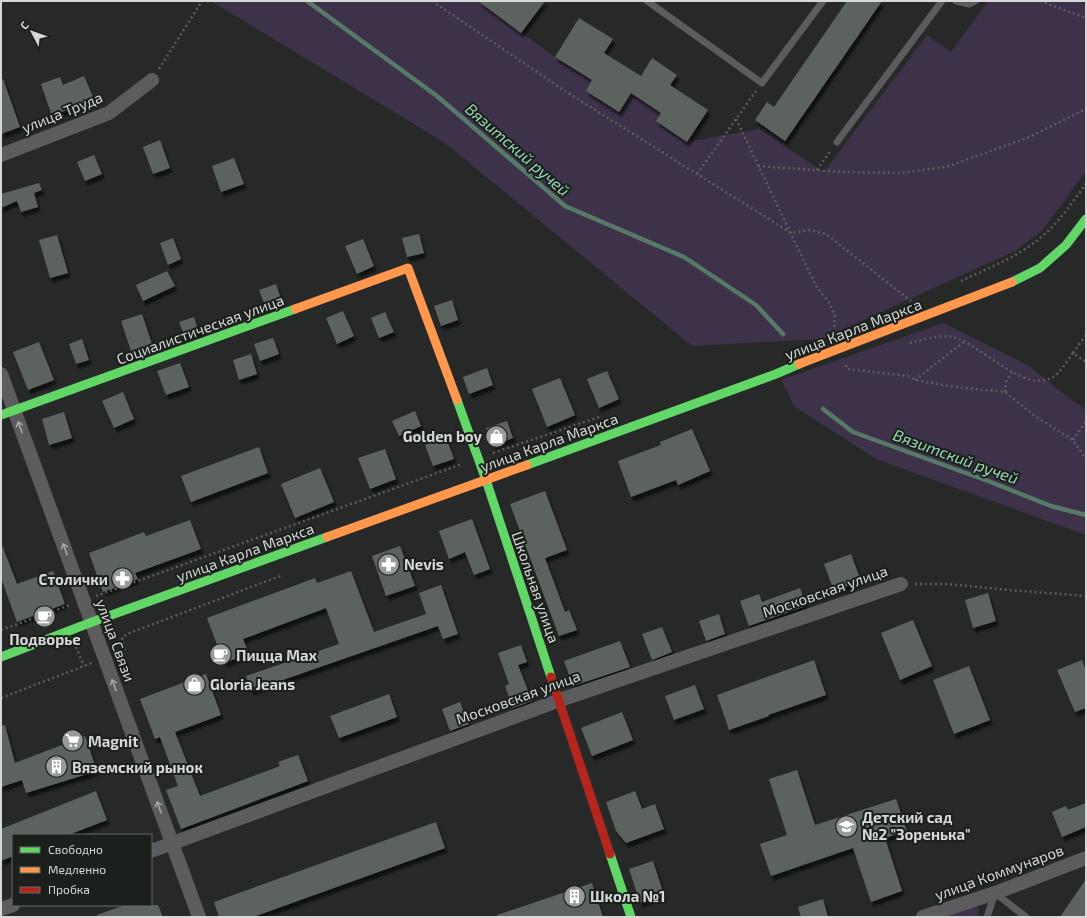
<svg xmlns="http://www.w3.org/2000/svg" width="1087" height="918" font-family="'Exo 2',sans-serif">
  <defs>
    <filter id="shadow"><feDropShadow dx="2.5" dy="4.5" stdDeviation="1" flood-color="#0009"/></filter>
  </defs>
  <rect width="100%" height="100%" fill="#262927"/>
  <path fill="#3e324a" d="M211 1H478L555 57 592 80 586 91 619 112 631 93 661 113 656 121 687 142 759 129 824 172 927 35 951 52 988 1H1081L1086 5V171L1042 231 1015 251 822 339 692 346 445 143Z
    M943 323 1029 366 1060 391 1086 410V535L876 459 794 406 781 380Z
    M976 906 979 909 978 917H941Z"/>
  <g fill="none" stroke-linecap="round" stroke-linejoin="round">
    <path stroke="#577968" stroke-width="4.5" d="M307 1 437 96 565 206 684 257 756 305 783 334
      M823 409 853 432 988 481 1051 506 1086 515"/>
  </g>
  <path fill="#5b645f" filter="url(#shadow)" d="M478 1H545L521 33Z
    M847 1H882L785 141 755 120 767 102 774 107Z
    M579 18 613 39 604 53 641 76 652 58 677 75 670 85 708 110 687 142 656 121 661 113 631 93 619 112 586 91 592 80 555 57Z
    M84 76 94 99 52 116 41 84 60 77 63 85Z
    M3 79 20 127 1 134V80Z
    M160 140 170 168 153 174 143 147Z
    M94 155 102 174 85 181 77 162Z
    M234 158 244 184 221 192 212 166Z
    M39 183 42 190 34 193 38 207 21 212 17 201 1 208V194Z
    M419 234 424 253 407 257 402 238Z
    M57 235 68 273 50 278 39 240Z
    M173 238 181 259 168 265 160 243Z
    M363 239 374 266 357 274 345 246Z
    M167 271 175 286 143 301 136 285Z
    M276 284 282 302 266 308 259 290Z
    M452 300 458 320 441 326 434 306Z
    M343 311 354 336 337 344 326 318Z
    M385 312 394 332 379 338 371 318Z
    M142 314 152 344 131 351 121 321Z
    M194 317 199 332 185 337 179 322Z
    M273 338 279 354 260 361 254 344Z
    M82 339 89 360 76 364 69 344Z
    M39 342 54 380 28 390 13 352Z
    M251 354 257 374 239 380 233 360Z
    M180 363 189 387 166 395 157 371Z
    M487 368 493 385 469 394 463 377Z
    M607 371 619 399 599 408 587 379Z
    M560 378 575 415 547 427 532 389Z
    M123 392 134 419 114 428 102 401Z
    M415 411 421 426 399 436 392 421Z
    M64 412 72 438 49 445 42 419Z
    M507 421 513 438 493 446 486 428Z
    M692 429 710 471 678 485 676 480 631 497 618 461 661 445 660 442Z
    M446 437 454 459 433 466 425 445Z
    M259 447 268 473 191 502 181 476Z
    M385 449 396 479 370 489 358 458Z
    M320 468 334 502 295 518 281 484Z
    M545 491 567 550 545 558 565 612 569 610 577 630 559 636 510 504Z
    M472 519 490 569 474 575 465 552 449 559 439 531Z
    M190 520 201 549 135 573 138 579 103 592 89 553 144 532 146 536Z
    M2 545 17 584 53 571 65 604 17 622 1 578V546Z
    M400 546 415 586 386 596 372 556Z
    M851 554 861 581 834 591 824 564Z
    M351 571 374 632 426 614 419 593 441 585 458 634 443 639 438 626 251 691 246 676 339 644 326 608 243 639 249 654 224 663 207 618 315 578 317 583Z
    M800 588 806 606 749 626 740 601 759 594 762 602Z
    M988 593 996 621 973 628 965 600Z
    M719 614 725 634 706 641 699 621Z
    M913 620 932 666 900 680 881 633Z
    M662 627 672 652 652 660 642 634Z
    M620 641 630 667 573 686 564 661Z
    M521 645 527 662 518 665 532 701 513 708 505 686 509 684 498 653Z
    M814 660 826 695 768 715 769 716 729 730 717 695Z
    M1082 660 1086 671V708L1075 712 1057 670Z
    M969 666 990 720 954 734 933 680Z
    M206 674 221 715 175 732 200 796 280 766 278 762 298 755 308 781 181 829 166 790 178 786 160 737 155 739 140 699Z
    M695 685 704 709 674 720 665 696Z
    M389 694 397 717 339 738 330 716Z
    M460 702 469 724 450 731 442 709Z
    M622 712 633 740 592 756 581 728Z
    M5 725 15 763 85 736 97 771 26 793 22 780 1 787V726Z
    M797 770 815 825 896 799 907 831 885 838 902 891 871 902 853 848 771 876 760 844 787 835 769 779Z
    M96 791 107 820 68 835H13V856L1 861V829Z
    M635 791 642 809 655 804 664 829 626 843 616 831 606 802Z
    M1086 803V827L1062 837 1052 812 1066 806 1068 810Z
    M436 822 445 848 253 917H219L214 902Z
    M653 861 664 895 640 903 629 869Z
    M1086 879V917H1060Z
    M592 883 603 917H497V915Z
    M823 899 828 917H801L798 907Z
    M125 905H158L163 917H97V915Z"/>
  <g fill="none" stroke-linecap="round" stroke-linejoin="round">
    <path stroke="#5d5d5f" stroke-width="2.5" stroke-dasharray="2 3" stroke-linecap="butt" d="M432 1 565 91 791 233 810 230 826 234 911 301
      M1040 1 1086 18
      M159 69 202 1
      M736 119 816 286 830 304 835 316 834 331
      M758 166 842 172 899 173 946 167 1027 138 1086 109
      M817 170 831 150
      M697 174 756 91
      M961 281C988 268 1018 257 1040 238 1059 223 1072 202 1086 184
      M910 343C923 340 939 334 952 337 980 343 1023 393 1051 378 1060 374 1067 361 1073 353L1086 362
      M1073 353 1086 335
      M846 365 847 369 908 376 915 380 955 387 1005 392 1035 416 1073 440 1086 459
      M915 380 965 341
      M1005 392 1006 382 1012 372
      M1073 440 1086 421
      M493 453 602 416
      M915 584H948L1009 590 1086 596
      M96 596 462 464
      M1 630 70 605
      M76 647 84 666
      M117 654 125 651 122 638 127 634 283 575
      M1 698 92 663"/>
    <path stroke="#5c5b5d" stroke-width="7" d="M647 1 762 83 823 1
      M956 1 969 4 975 1
      M837 142 942 1
      M987 917 995 893 1026 917"/>
    <path stroke="#5c5b5d" stroke-width="14" d="M1 155 109 113 152 80
      M1 374 199 917
      M151 851 560 700 901 584
      M1 909 13 905
      M923 917 995 893 1086 858"/>
    <path stroke="#63d668" stroke-width="9" d="M1012 282 1040 268 1066 245 1086 219
      M457 400 486 480 551 677
      M1 415 295 309
      M527 465 776 374 799 364
      M1 657 92 622 327 537
      M610 854 631 917"/>
    <path stroke="#ff974d" stroke-width="9" d="M295 309 408 268 457 400
      M799 364 1012 282
      M327 537 527 465"/>
    <path stroke="#b3261e" stroke-width="9" d="M551 677 610 854"/>
  </g>
  <defs><path id="oneway-shaft" d="M-6 0H5M1.5-3L5.5 0L1.5 3" fill="none" stroke-width="1.6" stroke-linecap="round" stroke-linejoin="round"/></defs>
  <g stroke="#a5a6a6">
    <use href="#oneway-shaft" transform="translate(20 427) rotate(-110)"/>
    <use href="#oneway-shaft" transform="translate(65 549) rotate(-110)"/>
    <use href="#oneway-shaft" transform="translate(114 685) rotate(-110)"/>
    <use href="#oneway-shaft" transform="translate(159 807) rotate(-110)"/>
  </g>
  <defs>
    <symbol id="shop-disc" viewBox="-11 -11 22 22"><circle r="9.5" fill="#989b99" stroke="#1b201d"/><path d="M-5-2.5h2.3a2.7 3.5 0 0 1 5.4 0H5L5.5 6h-11ZM-1.5-2.5h3a1.5 2.3 0 0 0-3 0Z" fill="#fff"/></symbol>
    <symbol id="pharmacy-disc" viewBox="-11 -11 22 22"><circle r="9.5" fill="#989b99" stroke="#1b201d"/><path d="M-2-6h4v4h4v4h-4v4h-4v-4h-4v-4h4Z" fill="#fff"/></symbol>
    <symbol id="cafe-disc" viewBox="-11 -11 22 22"><circle r="9.5" fill="#989b99" stroke="#1b201d"/><path d="M-5.5-4.5H6V0H3Q3 3.5 0 3.5H-2.5Q-5.5 3.5-5.5 0ZM3-3.2v2h1.7v-2ZM-6 4.5H4V6H-6Z" fill="#fff"/></symbol>
    <symbol id="supermarket-disc" viewBox="-11 -11 22 22"><circle r="9.5" fill="#989b99" stroke="#1b201d"/><path d="M-6-5.5h2.5l.6 2H6L4.5 2H-2.5L-4.4-4H-6ZM-1.5 3.2a1.3 1.3 0 1 0 .1 0ZM3 3.2a1.3 1.3 0 1 0 .1 0Z" fill="#fff"/></symbol>
    <symbol id="building-disc" viewBox="-11 -11 22 22"><circle r="9.5" fill="#989b99" stroke="#1b201d"/><path d="M-4-6H4V6H1V3H-1V6H-4ZM-2.5-4.3h1.7v1.8h-1.7ZM.8-4.3h1.7v1.8H.8ZM-2.5-1h1.7V.8h-1.7ZM.8-1h1.7V.8H.8Z" fill="#fff"/></symbol>
    <symbol id="school-disc" viewBox="-11 -11 22 22"><circle r="9.5" fill="#989b99" stroke="#1b201d"/><path d="M0-5L7-2L0 1L-7-2ZM-4 1L0 2.5L4 1V4Q0 6-4 4Z" fill="#fff"/></symbol>
  </defs>
  <g fill-rule="evenodd">
    <use href="#shop-disc" x="484" y="424" width="25" height="25"/>
    <use href="#pharmacy-disc" x="376" y="552" width="25" height="25"/>
    <use href="#pharmacy-disc" x="110" y="566" width="25" height="25"/>
    <use href="#cafe-disc" x="32" y="604" width="25" height="25"/>
    <use href="#cafe-disc" x="208" y="642" width="25" height="25"/>
    <use href="#shop-disc" x="182" y="672" width="25" height="25"/>
    <use href="#supermarket-disc" x="60" y="728" width="25" height="25"/>
    <use href="#building-disc" x="44" y="754" width="25" height="25"/>
    <use href="#school-disc" x="834" y="814" width="25" height="25"/>
    <use href="#building-disc" x="562" y="884" width="25" height="25"/>
  </g>
  <g text-anchor="middle" dominant-baseline="central" stroke-width="4" stroke-linejoin="round" paint-order="stroke">
    <g font-size="15" fill="#d5d8d6" stroke="#1b201d">
      <text transform="translate(62 112) rotate(-22)">улица Труда</text>
      <text transform="translate(200 329) rotate(-20)">Социалистическая улица</text>
      <text transform="translate(853 329) rotate(-21)">улица Карла Маркса</text>
      <text transform="translate(549 442) rotate(-20)">улица Карла Маркса</text>
      <text transform="translate(245 552) rotate(-20)">улица Карла Маркса</text>
      <text transform="translate(536 587) rotate(71)">Школьная улица</text>
      <text transform="translate(825 591) rotate(-19)">Московская улица</text>
      <text transform="translate(116 640) rotate(70)">улица Связи</text>
      <text transform="translate(518 697) rotate(-20)">Московская улица</text>
      <text transform="translate(999 872) rotate(-20)">улица Коммунаров</text>
    </g>
    <g font-size="15" font-weight="bold" fill="#d5d8d6" stroke="#1b201d" text-anchor="start">
      <text x="482" y="436" text-anchor="end">Golden boy</text>
      <text x="404" y="564">Nevis</text>
      <text x="108" y="579" text-anchor="end">Столички</text>
      <text x="45" y="639" text-anchor="middle">Подворье</text>
      <text x="236" y="655">Пицца Max</text>
      <text x="210" y="684">Gloria Jeans</text>
      <text x="88" y="741">Magnit</text>
      <text x="72" y="767">Вяземский рынок</text>
      <text x="862" y="817">Детский сад<tspan x="862" dy="17">№2 "Зоренька"</tspan></text>
      <text x="590" y="896">Школа №1</text>
    </g>
    <g font-size="16" font-style="italic" fill="#97d8b7" stroke="#1b201d">
      <text transform="translate(518 149) rotate(41)">Вязитский ручей</text>
      <text transform="translate(956 456) rotate(20)">Вязитский ручей</text>
    </g>
  </g>
  <rect width="1087" height="918" fill="none" stroke="#d5d8d6" stroke-width="4"/>
  <rect x="12" y="834" width="140" height="72" fill="#1b201d" stroke="#656a67"/>
  <rect x="20" y="847" width="20" height="6" fill="#63d668" stroke="#656a67"/>
  <text x="48" y="854" font-size="12" fill="#d5d8d6">Свободно</text>
  <rect x="20" y="867" width="20" height="6" fill="#ff974d" stroke="#656a67"/>
  <text x="48" y="874" font-size="12" fill="#d5d8d6">Медленно</text>
  <rect x="20" y="887" width="20" height="6" fill="#b3261e" stroke="#656a67"/>
  <text x="48" y="894" font-size="12" fill="#d5d8d6">Пробка</text>
  <g transform="translate(32 32) rotate(311)" stroke="#1b201d" stroke-width="3" paint-order="stroke">
  <path d="M0-3L7 15L0 10L-7 15Z" fill="#d5d8d6"/>
  <text y="-6" font-size="11" font-weight="bold" text-anchor="middle" fill="#d5d8d6">С</text>
  </g>
</svg>
